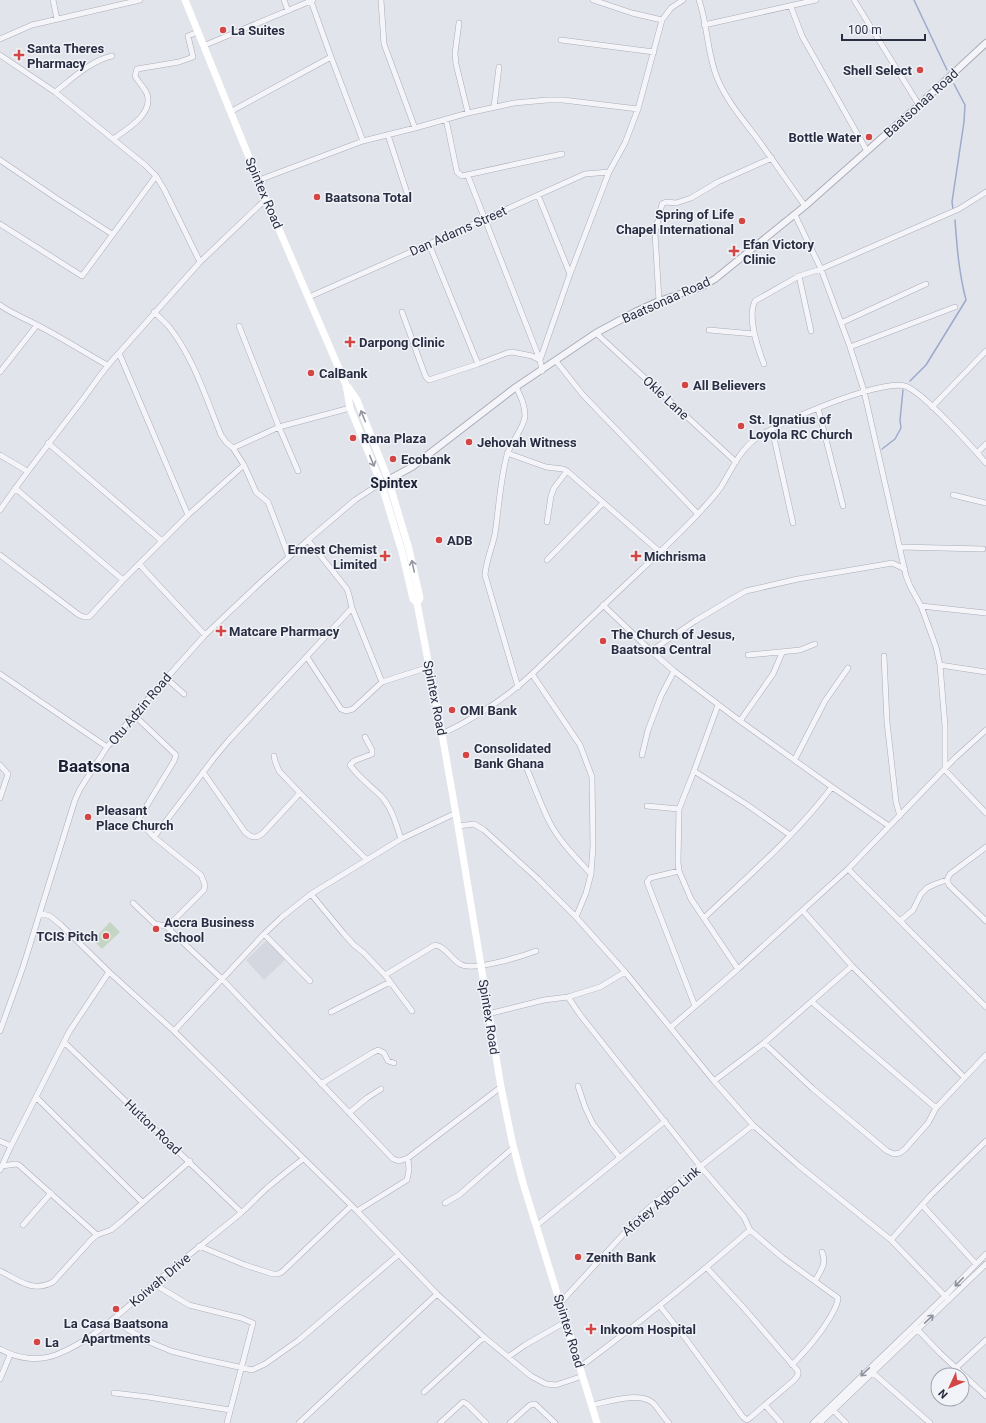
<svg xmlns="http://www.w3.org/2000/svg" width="986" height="1423" font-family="Roboto,sans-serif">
  <rect width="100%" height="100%" fill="#e2e4eb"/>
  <path fill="#d4d6e0" d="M268 939 286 959 264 980 246 960Z"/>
  <path fill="#c4d5c3" d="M110 922 120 932 102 949 93 940Z"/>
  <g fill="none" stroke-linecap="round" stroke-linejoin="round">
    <path stroke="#9cabcc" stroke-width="1.5" d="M914 0 947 70
      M953 209 952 202 964 122 965 105 954 84
      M910 381 926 365 966 300C959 273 957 248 955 220
      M882 449 895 439 901 428 900 420 903 390"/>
    <defs>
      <path id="minor" d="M53 0 57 19
        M284 0 288 11
        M381 0 384 44 415 128
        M593 0 632 13 662 20
        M699 0C708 26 707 55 718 80 728 103 745 122 759 141 775 163 790 185 805 206
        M854 0 919 105
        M311 1 331 57 363 141
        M791 7 802 36 867 151
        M459 23 455 53 456 64 468 113
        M704 25 816 0
        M0 39 32 25 140 0
        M561 40 654 52
        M203 46 313 0
        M0 55 55 92 145 165 156 176 164 189 200 262
        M55 92C72 79 90 61 112 56
        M494 107 499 67
        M230 112 331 57
        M446 119 457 172 462 176 562 154
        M388 135 409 199
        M113 139C126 130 154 114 147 94 145 88 138 82 135 76L137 69 179 62 193 57 188 36 198 32
        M0 160 56 198 112 234
        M468 176 540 360
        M259 180 363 141 415 128 468 113 514 103 547 100H563L638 109
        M538 195 570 274
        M795 215 821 269 850 347 864 391 906 576 910 586 921 606 986 613
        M0 224 82 276 156 176
        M429 244 478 364
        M799 276 811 331
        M309 297 429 244 585 174 609 172
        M659 301 655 233 662 204 666 202 676 203 691 198 718 182 772 158
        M0 305C14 315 25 318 39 326 62 338 84 352 107 365
        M154 312C159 317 165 322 170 328 194 359 206 398 221 435L226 442 233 448 279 427 350 408
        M402 312 425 375 427 378 429 380 478 364 507 353 512 352 532 356 540 360
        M841 323 926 284
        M239 326 279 427 298 471
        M709 330 754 334
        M596 333 736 462
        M850 347 955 307
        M119 353 188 515
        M556 361 583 395 698 514
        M764 364C758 349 747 317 755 301L799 276 821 269 959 209 986 192
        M542 371 540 360 570 274 609 172 625 143 638 109 662 20 671 8 683 0
        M0 372 37 325
        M516 387C521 397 525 405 525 416 525 426 510 444 507 455 500 481 499 507 495 534 492 548 486 561 485 575L518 687
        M932 407 986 351
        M818 408 843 506
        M772 429 793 523
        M48 443 162 541
        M233 448 244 465 256 492 268 502 289 557
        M507 453 546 467 563 469 567 471 660 552
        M977 453 986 444
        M0 455 27 471
        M15 488 123 580
        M953 495 986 503
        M0 510C26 472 55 436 83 399 95 383 105 367 119 353L200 262 266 199
        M547 522 551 496 554 488 567 471
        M308 540 347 589 349 595 352 608 382 682
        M900 547 983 549
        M0 555 79 615 84 617H89L123 580 188 515 244 465
        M547 560 603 503
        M139 564 205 635
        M603 605 651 651 674 671 740 721 832 787 889 826
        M921 606 936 647 940 665 945 726V770L986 813
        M651 651 695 621 732 599 746 591 798 579 881 565 892 563 905 569
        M748 655 800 650 815 644
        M884 656 887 722 896 802 900 816
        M307 657 341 709 346 711 353 709 382 682 429 667
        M940 665 986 672
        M0 674 107 747
        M532 674 580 745 592 777 593 846 591 874 586 893 576 917
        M166 678 184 694
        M718 705 694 771 679 809 678 862 679 871 691 899 738 969
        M134 715 176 755 174 761 138 820 154 837 201 875 205 885 204 890 171 923 170 927 171 931
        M740 721 773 674 782 653
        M442 734C475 718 505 699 532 674 556 651 580 628 604 605 635 575 668 546 697 515 705 506 714 497 721 487 731 471 738 453 754 440 775 423 880 379 905 386 922 391 972 447 986 463
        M365 737 372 750V754L354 761 350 765C358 777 371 786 381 796 392 808 396 824 401 839
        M642 755 648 730 661 696 674 671
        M274 756 275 761 279 771 300 793 366 859
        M795 759 825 701 848 668
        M525 764C533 783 540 803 549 821 559 841 576 858 591 874
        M0 765 8 774 0 798
        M694 771 746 804 790 835
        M203 772 245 832C252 838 256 839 263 833L300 793
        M647 806 679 809
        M458 826 474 824 484 830 538 879 576 917 625 972 714 1081 753 1125 798 1165 891 1240 949 1300
        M154 837 214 758 229 740 352 608
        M986 847 950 874 947 880 949 885 986 921
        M848 869 986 1007
        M679 871 650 878 647 882 695 1006
        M311 894 344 934 354 945 364 953 385 975 412 1011
        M133 903 155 924 166 926 171 931 222 979 393 1159 399 1161 408 1158 501 1087
        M803 911 852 966 964 1077
        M40 913 50 916 61 925 109 972 174 1031 357 1211 437 1294 484 1337 531 1376 546 1384 556 1385 583 1376
        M704 918C748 876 795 836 832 787
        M900 921 913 910 921 894 927 888 935 884 947 880
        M264 934 310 981
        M385 975 435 945C445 946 451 959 460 964 472 972 523 956 536 951
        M568 997 581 1016 700 1166 744 1217 750 1230 783 1258 838 1298C838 1304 834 1310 831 1316 819 1336 808 1348 792 1365
        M812 1002 936 1108
        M331 1012 390 982
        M488 1014 544 1000 568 997 600 987 625 972
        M671 1027 738 969 848 869 955 758 986 730
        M0 1031 23 967 75 800 80 789 107 747 154 692 205 635 262 581 308 540 355 500 381 483
        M174 1031 264 934 282 917 311 894 401 839 456 813
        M64 1042 241 1212
        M764 1043 812 1088 887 1151 894 1154 900 1153 905 1149 928 1123 936 1108 986 1055
        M714 1081 764 1043 852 966
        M321 1084 372 1053 378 1050 384 1053 388 1061 394 1063
        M578 1086 585 1107 593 1124 620 1158
        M36 1097 142 1202
        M349 1113 367 1098 381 1089
        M0 1141 11 1146
        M2 1166 16 1164 19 1165 97 1235
        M0 1170 11 1146 69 1032 109 972
        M445 1203 459 1195 514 1147
        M922 1205 976 1264
        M357 1211 407 1180 409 1170 408 1158
        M23 1225 51 1193
        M536 1226 665 1121
        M891 1240 931 1195 986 1141
        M199 1246 245 1265 273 1274H278L282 1272 351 1206
        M0 1271C19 1280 32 1293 53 1282L92 1239 97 1235 111 1230 122 1221 190 1161
        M815 1281C821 1270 827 1264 822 1252
        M154 1284 189 1305 241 1318 253 1323 227 1423
        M561 1302 640 1216 664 1195 753 1125
        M660 1306 686 1339 743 1417 747 1420 751 1417 793 1381C796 1378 799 1376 798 1371L743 1307 707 1268
        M113 1320 147 1341 171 1351 198 1358 252 1370 265 1364 299 1340 398 1255
        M916 1328 940 1353 986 1396
        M0 1349C18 1359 39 1362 58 1354 95 1339 124 1309 154 1284 182 1260 212 1237 241 1213 250 1205 258 1196 267 1188 279 1178 291 1168 303 1159
        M508 1357 525 1345 567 1321
        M580 1367C639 1323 695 1278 750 1230
        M956 1368 986 1340
        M873 1373 930 1423
        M0 1379 10 1355
        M424 1392 484 1337
        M114 1393 148 1397 230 1410
        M592 1405C608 1402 640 1391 653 1403 659 1409 663 1417 669 1423
        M765 1405 781 1423
        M833 1410 846 1423
        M299 1423 437 1294
        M440 1423 463 1402 467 1404 486 1423
        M510 1423 530 1405 535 1404 555 1423
        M813 1423 945 1296 986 1254
        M820 1423 986 1264"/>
      <path id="tertiary" d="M386 481 412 467 516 387 596 333 635 312 659 301 701 287 715 279 805 206 919 105 986 43"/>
    </defs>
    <use href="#minor" stroke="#aaadb9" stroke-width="6"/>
    <use href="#tertiary" stroke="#aaadb9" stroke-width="8"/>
    <use href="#minor" stroke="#f5f5f9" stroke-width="5"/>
    <use href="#tertiary" stroke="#f5f5f9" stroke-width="6"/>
    <path stroke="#fff" stroke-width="7" d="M185 0 266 199 346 385 350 408 381 483 402 552 413 599 417 603 442 734 458 826 501 1087 512 1141 523 1183 597 1423
      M348 387 357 400 388 479 409 549 420 598 417 603"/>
  </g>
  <defs><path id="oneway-shaft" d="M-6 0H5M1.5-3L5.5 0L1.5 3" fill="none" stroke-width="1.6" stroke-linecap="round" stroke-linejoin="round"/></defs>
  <g stroke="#9496a1">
    <use href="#oneway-shaft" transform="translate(363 416) rotate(-112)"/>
    <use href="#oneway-shaft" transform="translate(372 461) rotate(68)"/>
    <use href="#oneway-shaft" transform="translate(413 566) rotate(-102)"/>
  </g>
  <g stroke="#8f929e">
    <use href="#oneway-shaft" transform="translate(959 1282) rotate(134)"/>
    <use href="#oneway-shaft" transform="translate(929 1319) rotate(-43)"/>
    <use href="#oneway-shaft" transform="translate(865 1372) rotate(136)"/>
  </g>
  <g fill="#d34644" stroke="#f1f3f8" stroke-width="1.5">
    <circle cx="223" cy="30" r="4"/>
    <path d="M17 49h4v4h4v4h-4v4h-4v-4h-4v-4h4z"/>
    <circle cx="920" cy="70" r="4"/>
    <circle cx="869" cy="137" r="4"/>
    <circle cx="317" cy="197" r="4"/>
    <circle cx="742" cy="221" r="4"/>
    <path d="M732 245h4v4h4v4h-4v4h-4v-4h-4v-4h4z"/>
    <path d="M348 336h4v4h4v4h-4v4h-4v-4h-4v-4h4z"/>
    <circle cx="311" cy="373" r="4"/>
    <circle cx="685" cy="385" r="4"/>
    <circle cx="741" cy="426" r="4"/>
    <circle cx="353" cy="438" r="4"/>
    <circle cx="469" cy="442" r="4"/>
    <circle cx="393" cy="459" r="4"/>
    <circle cx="439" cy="540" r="4"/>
    <path d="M383 550h4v4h4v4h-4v4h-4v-4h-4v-4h4z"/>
    <path d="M634 550h4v4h4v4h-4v4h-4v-4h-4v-4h4z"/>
    <path d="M219 625h4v4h4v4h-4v4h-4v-4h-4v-4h4z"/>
    <circle cx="603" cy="641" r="4"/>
    <circle cx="452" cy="710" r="4"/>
    <circle cx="466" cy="755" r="4"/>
    <circle cx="88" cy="817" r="4"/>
    <circle cx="156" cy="929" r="4"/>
    <circle cx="106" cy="936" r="4"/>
    <circle cx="578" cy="1257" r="4"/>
    <circle cx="116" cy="1309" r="4"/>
    <path d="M589 1323h4v4h4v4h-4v4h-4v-4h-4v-4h4z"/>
    <circle cx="37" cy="1342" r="4"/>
  </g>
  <g text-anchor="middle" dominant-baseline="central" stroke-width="3" stroke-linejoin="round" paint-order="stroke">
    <g font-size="13" font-weight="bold" fill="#292e43" stroke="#f1f3f8" text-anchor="start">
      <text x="231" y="30">La Suites</text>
      <text x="27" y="48">Santa Theres<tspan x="27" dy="15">Pharmacy</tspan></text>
      <text x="912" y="70" text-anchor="end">Shell Select</text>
      <text x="861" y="137" text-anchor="end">Bottle Water</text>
      <text x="325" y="197">Baatsona Total</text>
      <text x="734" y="214" text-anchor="end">Spring of Life<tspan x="734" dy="15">Chapel International</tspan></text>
      <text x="743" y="244">Efan Victory<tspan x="743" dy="15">Clinic</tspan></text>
      <text x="359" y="342">Darpong Clinic</text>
      <text x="319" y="373">CalBank</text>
      <text x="693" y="385">All Believers</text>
      <text x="749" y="419">St. Ignatius of<tspan x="749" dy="15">Loyola RC Church</tspan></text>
      <text x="361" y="438">Rana Plaza</text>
      <text x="477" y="442">Jehovah Witness</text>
      <text x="401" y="459">Ecobank</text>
      <text x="447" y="540">ADB</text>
      <text x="377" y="549" text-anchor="end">Ernest Chemist<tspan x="377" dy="15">Limited</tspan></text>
      <text x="644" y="556">Michrisma</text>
      <text x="229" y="631">Matcare Pharmacy</text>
      <text x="611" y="634">The Church of Jesus,<tspan x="611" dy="15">Baatsona Central</tspan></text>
      <text x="460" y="710">OMI Bank</text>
      <text x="474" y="748">Consolidated<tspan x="474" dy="15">Bank Ghana</tspan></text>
      <text x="96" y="810">Pleasant<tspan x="96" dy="15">Place Church</tspan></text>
      <text x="164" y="922">Accra Business<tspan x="164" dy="15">School</tspan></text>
      <text x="98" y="936" text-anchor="end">TCIS Pitch</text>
      <text x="586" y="1257">Zenith Bank</text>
      <text x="116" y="1323" text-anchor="middle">La Casa Baatsona<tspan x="116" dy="15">Apartments</tspan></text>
      <text x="600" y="1329">Inkoom Hospital</text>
      <text x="45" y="1342">La</text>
    </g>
    <g font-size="13" fill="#292e43" stroke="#f1f3f8">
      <text transform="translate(921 103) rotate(-42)">Baatsonaa Road</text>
      <text transform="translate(264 193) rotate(67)">Spintex Road</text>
      <text transform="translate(458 231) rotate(-24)">Dan Adams Street</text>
      <text transform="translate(666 300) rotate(-24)">Baatsonaa Road</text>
      <text transform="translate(666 398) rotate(43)">Okle Lane</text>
      <text transform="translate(435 698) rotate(79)">Spintex Road</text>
      <text transform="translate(140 709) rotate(-50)">Otu Adzin Road</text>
      <text transform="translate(489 1017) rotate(81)">Spintex Road</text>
      <text transform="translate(153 1127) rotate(44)">Hutton Road</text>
      <text transform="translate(661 1201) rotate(-41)">Afotey Agbo Link</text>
      <text transform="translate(160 1280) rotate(-40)">Koiwah Drive</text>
      <text transform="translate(569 1331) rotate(73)">Spintex Road</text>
    </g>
    <g font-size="14" font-weight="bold" fill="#1b2034" stroke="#f1f3f8">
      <text x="394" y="483">Spintex</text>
    </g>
    <g font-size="17" font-weight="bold" fill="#1b2034" stroke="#f1f3f8">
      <text x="94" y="766">Baatsona</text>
    </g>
  </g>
  <g transform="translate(950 1387) rotate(226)"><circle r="19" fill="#f1f3f8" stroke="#a1a4b0"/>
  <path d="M0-3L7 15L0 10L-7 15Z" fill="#d34644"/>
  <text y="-6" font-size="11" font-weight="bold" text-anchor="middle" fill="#292e43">N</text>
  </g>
  <path d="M842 34v6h83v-6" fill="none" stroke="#292e43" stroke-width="2"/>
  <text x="848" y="34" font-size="12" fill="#292e43" stroke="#f1f3f8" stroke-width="3" paint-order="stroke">100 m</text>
</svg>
